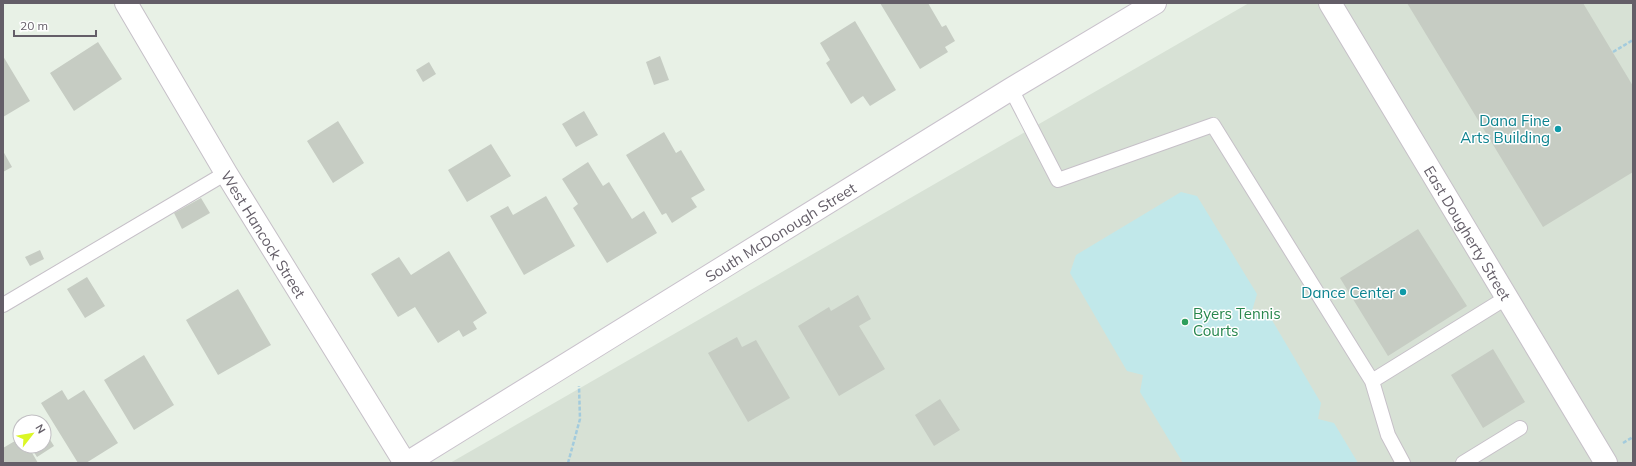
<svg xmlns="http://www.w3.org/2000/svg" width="1636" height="466" font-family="Mulish,sans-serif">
  <rect width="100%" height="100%" fill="#e8f1e6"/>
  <path fill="#d7e1d5" d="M1249 3H1633V463H450Z"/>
  <path fill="#c1e8ea" d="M1181 192 1197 196 1257 294 1252 311 1269 315 1321 403 1318 419 1334 423 1358 463H1183L1140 392 1143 375 1127 371 1070 273 1076 255Z"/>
  <path fill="#c6ccc3" d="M880 3H928L942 27 946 25 955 41 945 47 948 52 920 69Z
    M1407 3H1583L1633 86V172L1543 227Z
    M855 21 896 90 870 106 863 96 851 104 826 63 830 60 820 43Z
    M98 42 122 79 74 111 50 73Z
    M3 56 30 101 3 117Z
    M660 56 669 80 654 85 646 62Z
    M429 62 436 74 423 82 416 70Z
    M584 111 598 135 576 147 562 124Z
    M338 121 364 163 333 183 307 141Z
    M664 132 676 153 681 150 705 190 691 198 697 207 672 223 666 213 662 215 626 155Z
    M491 144 511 176 467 202 448 170Z
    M3 151 12 167 3 172Z
    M588 162 603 186 609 182 632 219 644 211 657 233 607 263 573 208 578 204 562 179Z
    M546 196 575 246 524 275 490 216 508 206 513 215Z
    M201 198 210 213 182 229 174 213Z
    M1418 229 1467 306 1388 356 1340 278Z
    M40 250 44 259 30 266 25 257Z
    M449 251 487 313 473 322 477 329 463 337 459 330 438 343 415 307 398 317 371 274 399 257 411 275Z
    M87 277 105 306 85 318 67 289Z
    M238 289 271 345 218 375 186 320Z
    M858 295 871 319 859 326 885 369 839 396 798 326 829 307 831 311Z
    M737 337 742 347 756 340 790 398 748 422 708 353Z
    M1493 349 1525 402 1483 428 1451 375Z
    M144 355 174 405 134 430 104 380Z
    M62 390 68 400 84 390 118 443 86 463H78L41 403Z
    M940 399 960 430 934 446 915 415Z
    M44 430 54 446 37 457 30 446H44Z
    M20 438V446H28L38 463H3V448Z"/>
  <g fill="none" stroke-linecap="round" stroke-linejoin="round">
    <defs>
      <path id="lane" d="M1011 89 1058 180 1213 125 1372 381 1388 435 1403 463
        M3 305 226 173
        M1372 381 1506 298
        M1463 463 1520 428"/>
      <g id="street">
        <path id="s1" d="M126 3 226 173 405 463"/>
        <path id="s2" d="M1330 3 1606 463"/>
      </g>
      <g id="secondary">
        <path id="s3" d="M407 463 1011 89 1155 3"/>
      </g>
    </defs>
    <use href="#lane" stroke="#c6c0c8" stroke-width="16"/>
    <use href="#street" stroke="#c6c0c8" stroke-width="24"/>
    <use href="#secondary" stroke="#c9c2cc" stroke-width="24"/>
    <path stroke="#a3cbdd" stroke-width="2.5" stroke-dasharray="4 2" stroke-linecap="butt" d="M1613 52 1633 40
      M1623 443 1633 437
      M568 463 580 419 579 386"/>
    <use href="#lane" stroke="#fff" stroke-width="14"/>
    <use href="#street" stroke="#fff" stroke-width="22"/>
    <use href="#secondary" stroke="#fff" stroke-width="22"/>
  </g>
  <g fill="#0f9aa8" stroke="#fff" stroke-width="1.5">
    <circle cx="1558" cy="129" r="4"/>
    <circle cx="1403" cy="292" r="4"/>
  </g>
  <circle fill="#2e9e5b" stroke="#fff" stroke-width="1.5" cx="1185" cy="322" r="4"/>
  <g text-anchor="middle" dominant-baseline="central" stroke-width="3" stroke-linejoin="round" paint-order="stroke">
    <g font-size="15" fill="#0d838f" stroke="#fff" text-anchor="end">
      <text x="1550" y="120">Dana Fine<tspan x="1550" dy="17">Arts Building</tspan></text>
      <text x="1395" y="292">Dance Center</text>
    </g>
    <g font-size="15" fill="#645e68" stroke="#fff">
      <text stroke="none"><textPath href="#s3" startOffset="439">South McDonough Street</textPath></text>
      <text stroke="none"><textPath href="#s2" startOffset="268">East Dougherty Street</textPath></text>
      <text stroke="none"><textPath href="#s1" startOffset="269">West Hancock Street</textPath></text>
    </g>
    <g font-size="15" fill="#27864d" stroke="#fff" text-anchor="start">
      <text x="1193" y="313">Byers Tennis<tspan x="1193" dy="17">Courts</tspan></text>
    </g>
  </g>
  <rect width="1636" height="466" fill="none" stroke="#645e68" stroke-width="8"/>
  <g transform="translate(32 434) rotate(59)"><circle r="19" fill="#ffffff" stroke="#c1bfc3"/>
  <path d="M0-3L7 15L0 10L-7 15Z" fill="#dbf726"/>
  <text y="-6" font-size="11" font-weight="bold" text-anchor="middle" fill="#645e68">N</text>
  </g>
  <path d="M14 30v6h82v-6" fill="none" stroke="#645e68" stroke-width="2"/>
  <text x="20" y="30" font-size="12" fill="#645e68" stroke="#ffffff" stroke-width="3" paint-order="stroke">20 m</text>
</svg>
